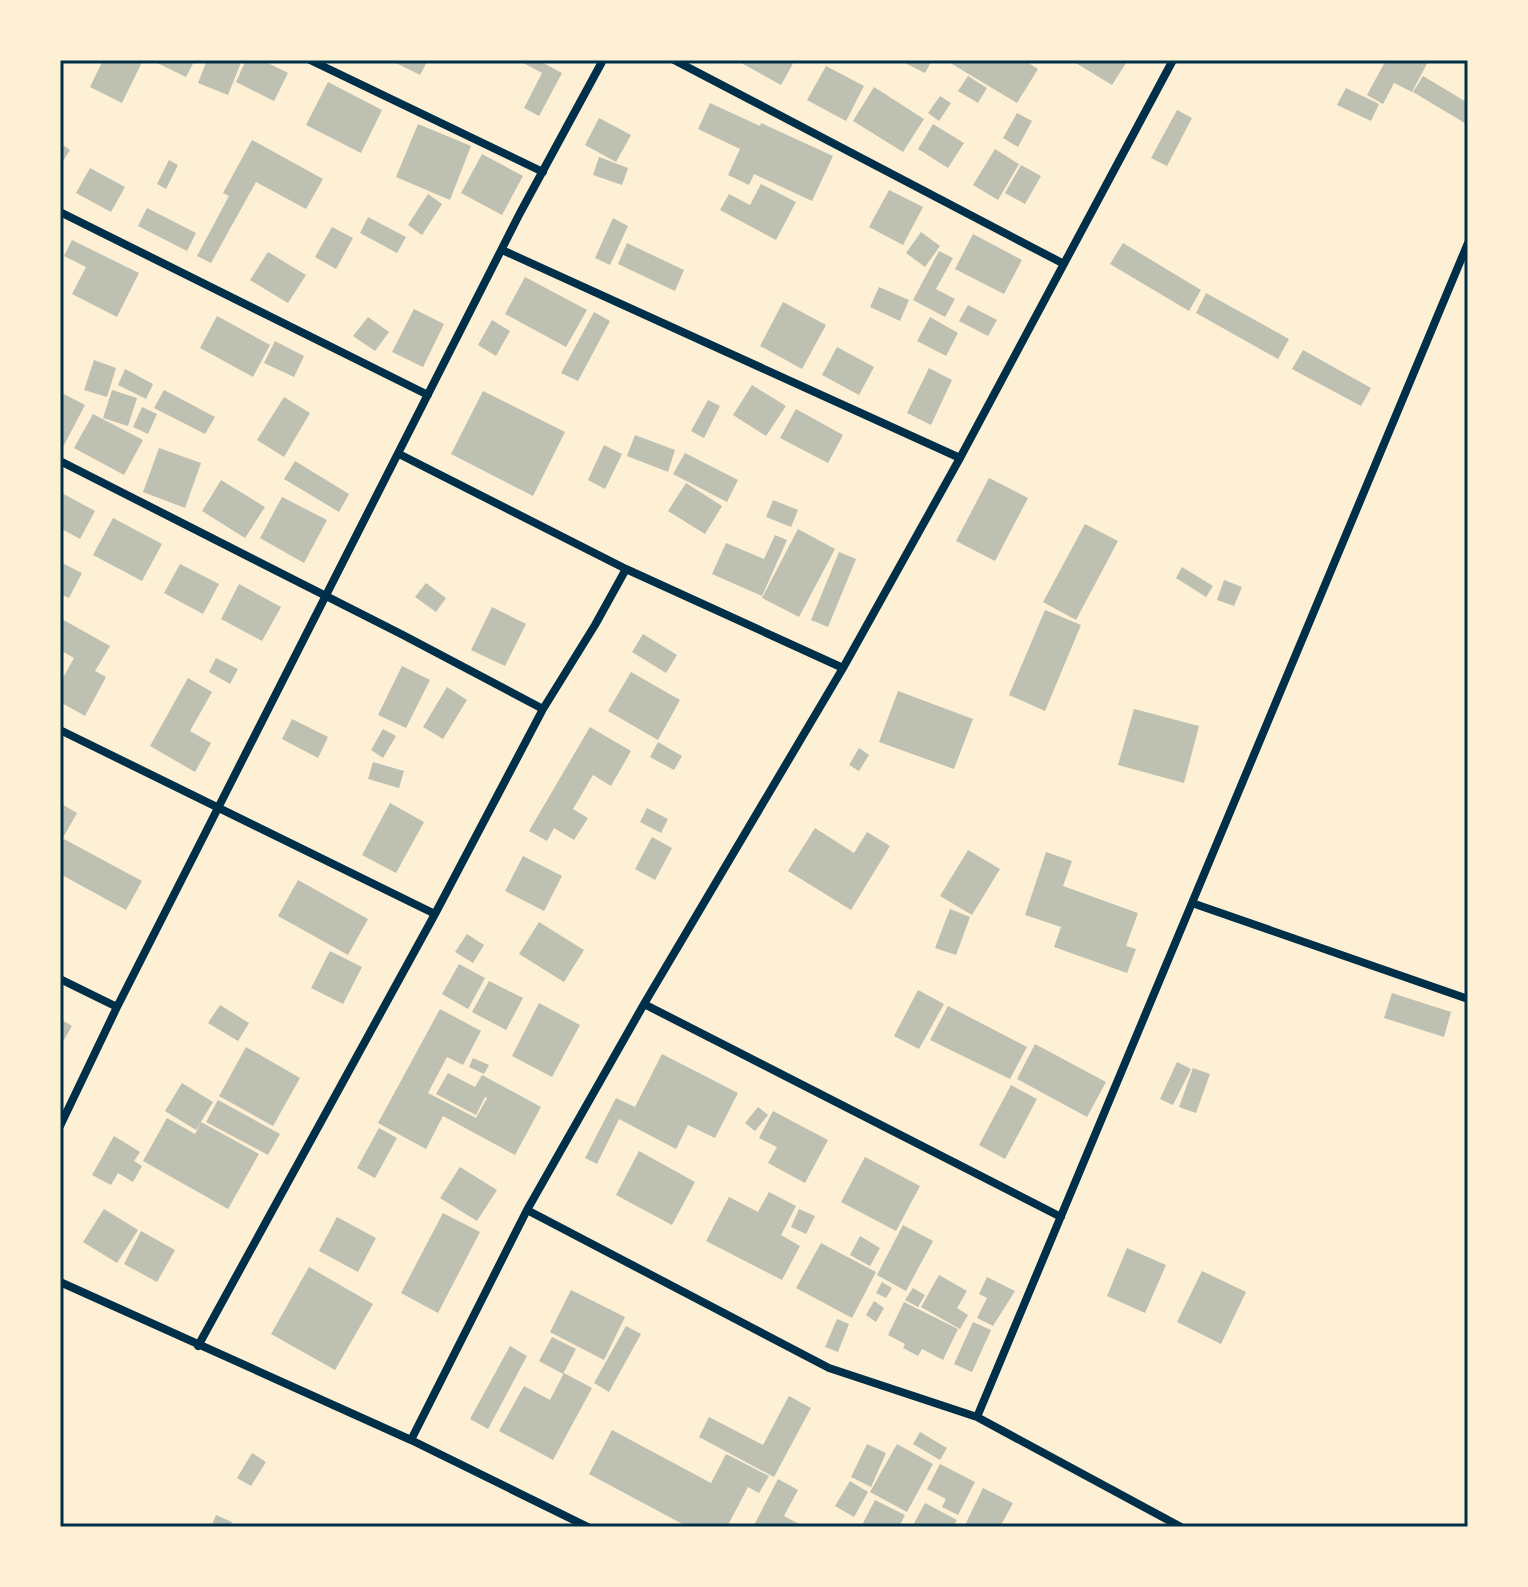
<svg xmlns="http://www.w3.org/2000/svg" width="1528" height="1587" font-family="'Golos Text',sans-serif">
  <rect width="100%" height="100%" fill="#fdf0d5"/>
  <path fill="#bec0b2" d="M103 60H143L122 103 90 87Z
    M151 60H195L186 77Z
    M207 60H242L228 95 198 83Z
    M246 60H262L288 73 274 101 236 82Z
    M390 60H428L420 75Z
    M518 60H538L562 73 539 116 524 108 542 73Z
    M736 60H795L781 85Z
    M899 60H932L925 73Z
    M955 60H1024L1038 69 1017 103 952 64Z
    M1071 60H1128L1112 85Z
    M1386 60H1429L1412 92 1394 83 1383 104 1367 95Z
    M826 66 864 86 846 121 807 100Z
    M968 76 987 88 978 103 958 91Z
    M1423 76 1468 103V125L1413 92Z
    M328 82 382 110 361 153 306 125Z
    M874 87 924 119 903 152 853 121Z
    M1346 88 1379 104 1371 121 1337 105Z
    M940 96 951 103 939 121 928 113Z
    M710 103 760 126 761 123 833 156 812 201 754 174 749 185 728 175 740 149 698 129Z
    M1177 110 1192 118 1167 166 1151 158Z
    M1017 113 1032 121 1018 147 1003 138Z
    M599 118 631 135 616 162 585 145Z
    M418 124 471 146 450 200 396 177Z
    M933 124 964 143 948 168 918 149Z
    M252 140 323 179 306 209 256 182 211 263 197 256 229 196 223 193Z
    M60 143 70 150 60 166Z
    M995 149 1019 164 998 200 973 185Z
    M482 154 523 176 502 215 461 193Z
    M599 157 628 168 622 185 593 175Z
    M169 160 178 165 166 189 157 184Z
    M1021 165 1041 176 1025 204 1005 193Z
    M90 168 125 187 111 212 76 193Z
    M761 184 796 202 776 240 720 210 729 194 750 205Z
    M889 190 923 207 903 245 869 227Z
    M428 194 442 204 422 235 408 225Z
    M147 208 196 233 187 251 138 226Z
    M368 217 406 237 397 253 360 233Z
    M613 218 628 226 610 265 595 258Z
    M332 227 353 238 336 269 315 257Z
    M921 232 940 246 925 267 906 253Z
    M973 234 1022 260 1004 294 955 269Z
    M72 240 139 273 117 317 72 294 86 267 64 256Z
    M627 243 684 270 675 291 618 264Z
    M1123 243 1201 290 1189 311 1110 264Z
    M939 251 953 258 936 289 955 299 945 317 913 300Z
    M268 252 306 275 288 303 250 280Z
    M525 277 587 310 566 347 505 314Z
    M879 287 909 300 900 321 870 307Z
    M1206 293 1289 339 1278 359 1196 313Z
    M783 302 826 325 802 369 760 346Z
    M968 305 997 320 988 336 959 321Z
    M414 309 444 324 423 367 392 352Z
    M594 312 610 321 578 381 561 373Z
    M217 316 270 345 253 377 200 348Z
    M368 317 389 332 375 351 353 336Z
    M930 317 958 333 946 356 917 341Z
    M492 320 510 331 496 356 478 345Z
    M275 341 304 356 294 377 264 363Z
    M837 347 874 367 859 395 822 375Z
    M1303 350 1371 388 1361 406 1292 369Z
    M94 360 116 368 107 397 84 390Z
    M929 368 952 380 931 425 907 413Z
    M125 369 153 384 146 399 118 385Z
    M752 385 786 406 766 436 733 415Z
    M112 390 137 398 128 426 103 418Z
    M164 390 215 417 205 434 154 408Z
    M483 391 565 432 533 496 451 454Z
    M60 392 85 405 63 447 60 445Z
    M284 397 310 413 284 457 257 440Z
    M708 400 720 406 704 438 691 431Z
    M142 407 157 414 148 434 133 427Z
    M796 409 843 435 828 463 780 438Z
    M93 414 143 440 124 475 74 448Z
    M635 435 675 450 668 472 627 456Z
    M604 445 622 454 605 489 588 480Z
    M159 448 201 463 185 508 143 492Z
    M685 453 738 480 727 502 673 474Z
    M295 461 349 494 339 512 284 479Z
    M989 478 1028 498 995 561 956 541Z
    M221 480 265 507 245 538 202 511Z
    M686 483 722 506 705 534 668 511Z
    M60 492 95 511 80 539 60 528Z
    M282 497 327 520 304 563 260 538Z
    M773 500 798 510 791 527 766 517Z
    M113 518 162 544 142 581 93 555Z
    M1085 524 1118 541 1076 620 1043 602Z
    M798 529 835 549 799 617 762 598Z
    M775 535 787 540 762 596 712 574 726 543 764 559Z
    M839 552 856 559 828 627 811 620Z
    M60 562 82 573 69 598 60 594Z
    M180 564 219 584 203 614 164 593Z
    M1182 567 1213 586 1206 597 1176 578Z
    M1224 580 1242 587 1234 606 1217 600Z
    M426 583 446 598 436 612 415 597Z
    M239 584 281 607 262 641 221 619Z
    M492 607 526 624 505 666 471 650Z
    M1045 610 1081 625 1045 711 1009 695Z
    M60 618 110 646 95 671 106 677 85 716 60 702V683L74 658 60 650Z
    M643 634 677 655 666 673 632 652Z
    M216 658 238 669 230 684 209 672Z
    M402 666 430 680 406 728 378 715Z
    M631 672 680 700 658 740 608 711Z
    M188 678 212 692 190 731 211 743 195 772 150 746Z
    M447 687 467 700 443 739 423 727Z
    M898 691 973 719 954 769 879 742Z
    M1134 709 1199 726 1184 783 1118 765Z
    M292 719 328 737 318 758 282 739Z
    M590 727 631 751 611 786 593 775 573 809 588 818 574 840 554 828 547 841 529 831Z
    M383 729 396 736 383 758 371 750Z
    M658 742 682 756 674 770 650 757Z
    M859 748 869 755 859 771 849 765Z
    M373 762 404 771 399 788 368 779Z
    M60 803 77 813 60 843Z
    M390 803 424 822 396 873 362 855Z
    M647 808 668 819 661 833 640 822Z
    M815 828 854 853 867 832 890 846 851 910 788 871Z
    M652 837 672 848 655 880 635 869Z
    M64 839 142 881 126 910 60 874V847Z
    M968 850 1000 869 972 915 940 896Z
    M1046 852 1072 861 1063 886 1138 913 1126 946 1136 949 1127 973 1054 947 1061 927 1025 915Z
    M523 856 562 876 544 911 505 891Z
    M298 880 368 919 348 955 278 916Z
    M950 909 970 917 956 955 935 948Z
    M539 922 584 950 564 982 519 954Z
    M467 934 484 945 473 963 455 952Z
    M330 951 362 967 343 1004 311 988Z
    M459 964 485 978 468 1009 442 994Z
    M489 981 523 998 506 1030 472 1012Z
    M918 990 944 1004 919 1049 894 1036Z
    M1392 993 1451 1012 1444 1037 1384 1018Z
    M539 1003 580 1025 552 1077 512 1056Z
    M220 1005 249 1023 238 1041 208 1023Z
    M948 1006 1027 1047 1010 1079 930 1040Z
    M440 1009 481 1031 463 1065 447 1057 428 1093 476 1118 487 1098 485 1097 476 1115 436 1094 448 1073 475 1087 482 1075 541 1107 515 1155 443 1116 426 1149 378 1123Z
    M60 1019 72 1026 60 1047Z
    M1035 1044 1106 1082 1087 1117 1017 1079Z
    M246 1047 300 1078 273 1126 219 1096Z
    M662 1054 738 1093 715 1138 688 1125 676 1149 619 1119 597 1164 585 1158 616 1098 635 1107Z
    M473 1058 489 1065 484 1074 469 1067Z
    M1177 1062 1191 1069 1173 1105 1160 1099Z
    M1193 1068 1210 1074 1196 1113 1179 1107Z
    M182 1083 213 1102 196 1130 165 1111Z
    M1011 1085 1037 1099 1005 1159 979 1145Z
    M218 1100 280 1134 268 1155 206 1122Z
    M758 1107 768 1115 755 1131 745 1123Z
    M773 1111 828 1140 805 1183 768 1163 777 1147 759 1138Z
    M167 1118 195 1134 201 1122 259 1154 228 1209 143 1161Z
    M379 1128 397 1138 375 1178 357 1168Z
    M114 1136 140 1152 134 1161 142 1166 133 1182 118 1173 111 1185 92 1175Z
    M639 1151 695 1182 672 1225 616 1195Z
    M865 1157 920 1186 896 1231 841 1202Z
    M460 1167 497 1190 477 1221 440 1198Z
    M769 1192 796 1206 781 1235 800 1246 782 1280 706 1241 729 1197 758 1212Z
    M104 1209 138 1230 117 1263 83 1242Z
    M799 1209 815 1216 806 1234 791 1227Z
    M443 1213 480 1232 438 1313 401 1293Z
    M337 1217 376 1238 358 1272 319 1251Z
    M903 1225 933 1241 906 1291 877 1275Z
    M141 1231 175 1250 157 1282 124 1264Z
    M860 1236 880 1248 870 1266 850 1255Z
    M821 1243 876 1272 852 1318 796 1288Z
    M1127 1248 1166 1265 1145 1313 1107 1296Z
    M309 1267 373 1304 335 1370 271 1334Z
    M1202 1271 1246 1292 1221 1344 1177 1322Z
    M939 1275 967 1291 957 1308 968 1315 960 1329 921 1307Z
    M987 1277 1015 1291 993 1326 977 1318 987 1298 979 1294Z
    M882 1282 892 1288 886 1298 876 1293Z
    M913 1288 925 1295 918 1307 905 1300Z
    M571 1290 625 1317 604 1360 550 1332Z
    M874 1301 884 1308 876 1322 866 1315Z
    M904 1302 958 1329 943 1360 922 1349 918 1356 903 1348 905 1344 888 1335Z
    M837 1319 849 1324 838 1352 825 1347Z
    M973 1322 991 1330 972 1372 954 1364Z
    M626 1326 641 1334 609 1392 594 1383Z
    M552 1337 576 1349 563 1374 539 1361Z
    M510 1346 527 1356 488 1429 470 1419Z
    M564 1373 592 1388 553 1460 499 1431 524 1386 550 1400Z
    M789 1396 811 1408 774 1477 699 1437 709 1417 763 1445Z
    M612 1430 711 1483 726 1454 769 1476 759 1493 748 1487 727 1527H688L589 1474Z
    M920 1432 947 1448 940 1460 913 1444Z
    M867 1444 886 1453 871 1487 851 1477Z
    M897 1444 933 1464 907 1512 870 1492Z
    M252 1453 266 1462 251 1486 237 1478Z
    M940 1464 975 1482 958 1515 942 1507 946 1499 927 1489Z
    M778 1479 798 1490 784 1516 805 1527H753Z
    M850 1481 868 1492 854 1517 835 1506Z
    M983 1488 1013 1503 1000 1527H964Z
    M875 1500 905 1515 899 1527H861Z
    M925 1503 957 1520 953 1527H912Z
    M216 1515 232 1522 230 1527H211Z"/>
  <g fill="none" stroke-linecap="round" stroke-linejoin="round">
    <path stroke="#003049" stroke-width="8" d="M310 60 543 172
      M674 60 1064 264
      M60 212 428 395
      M502 250 960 458
      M399 454 626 569
      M60 461 403 635 543 709
      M60 730 435 914
      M1192 903 1468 999
      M60 979 117 1007
      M644 1004 1061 1217
      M60 1126 117 1007 520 213 603 60
      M527 1210 829 1368 977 1417 1181 1527
      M60 1282 411 1440 588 1527
      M198 1346 435 914 543 709 595 625 626 569 843 668
      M977 1417 1468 243
      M411 1440 527 1210 644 1004 843 668 960 458 1173 60"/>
  </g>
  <rect width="1528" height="1587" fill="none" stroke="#fdf0d5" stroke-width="124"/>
  <rect x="62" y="62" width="1404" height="1463" fill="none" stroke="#003049" stroke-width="3"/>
</svg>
